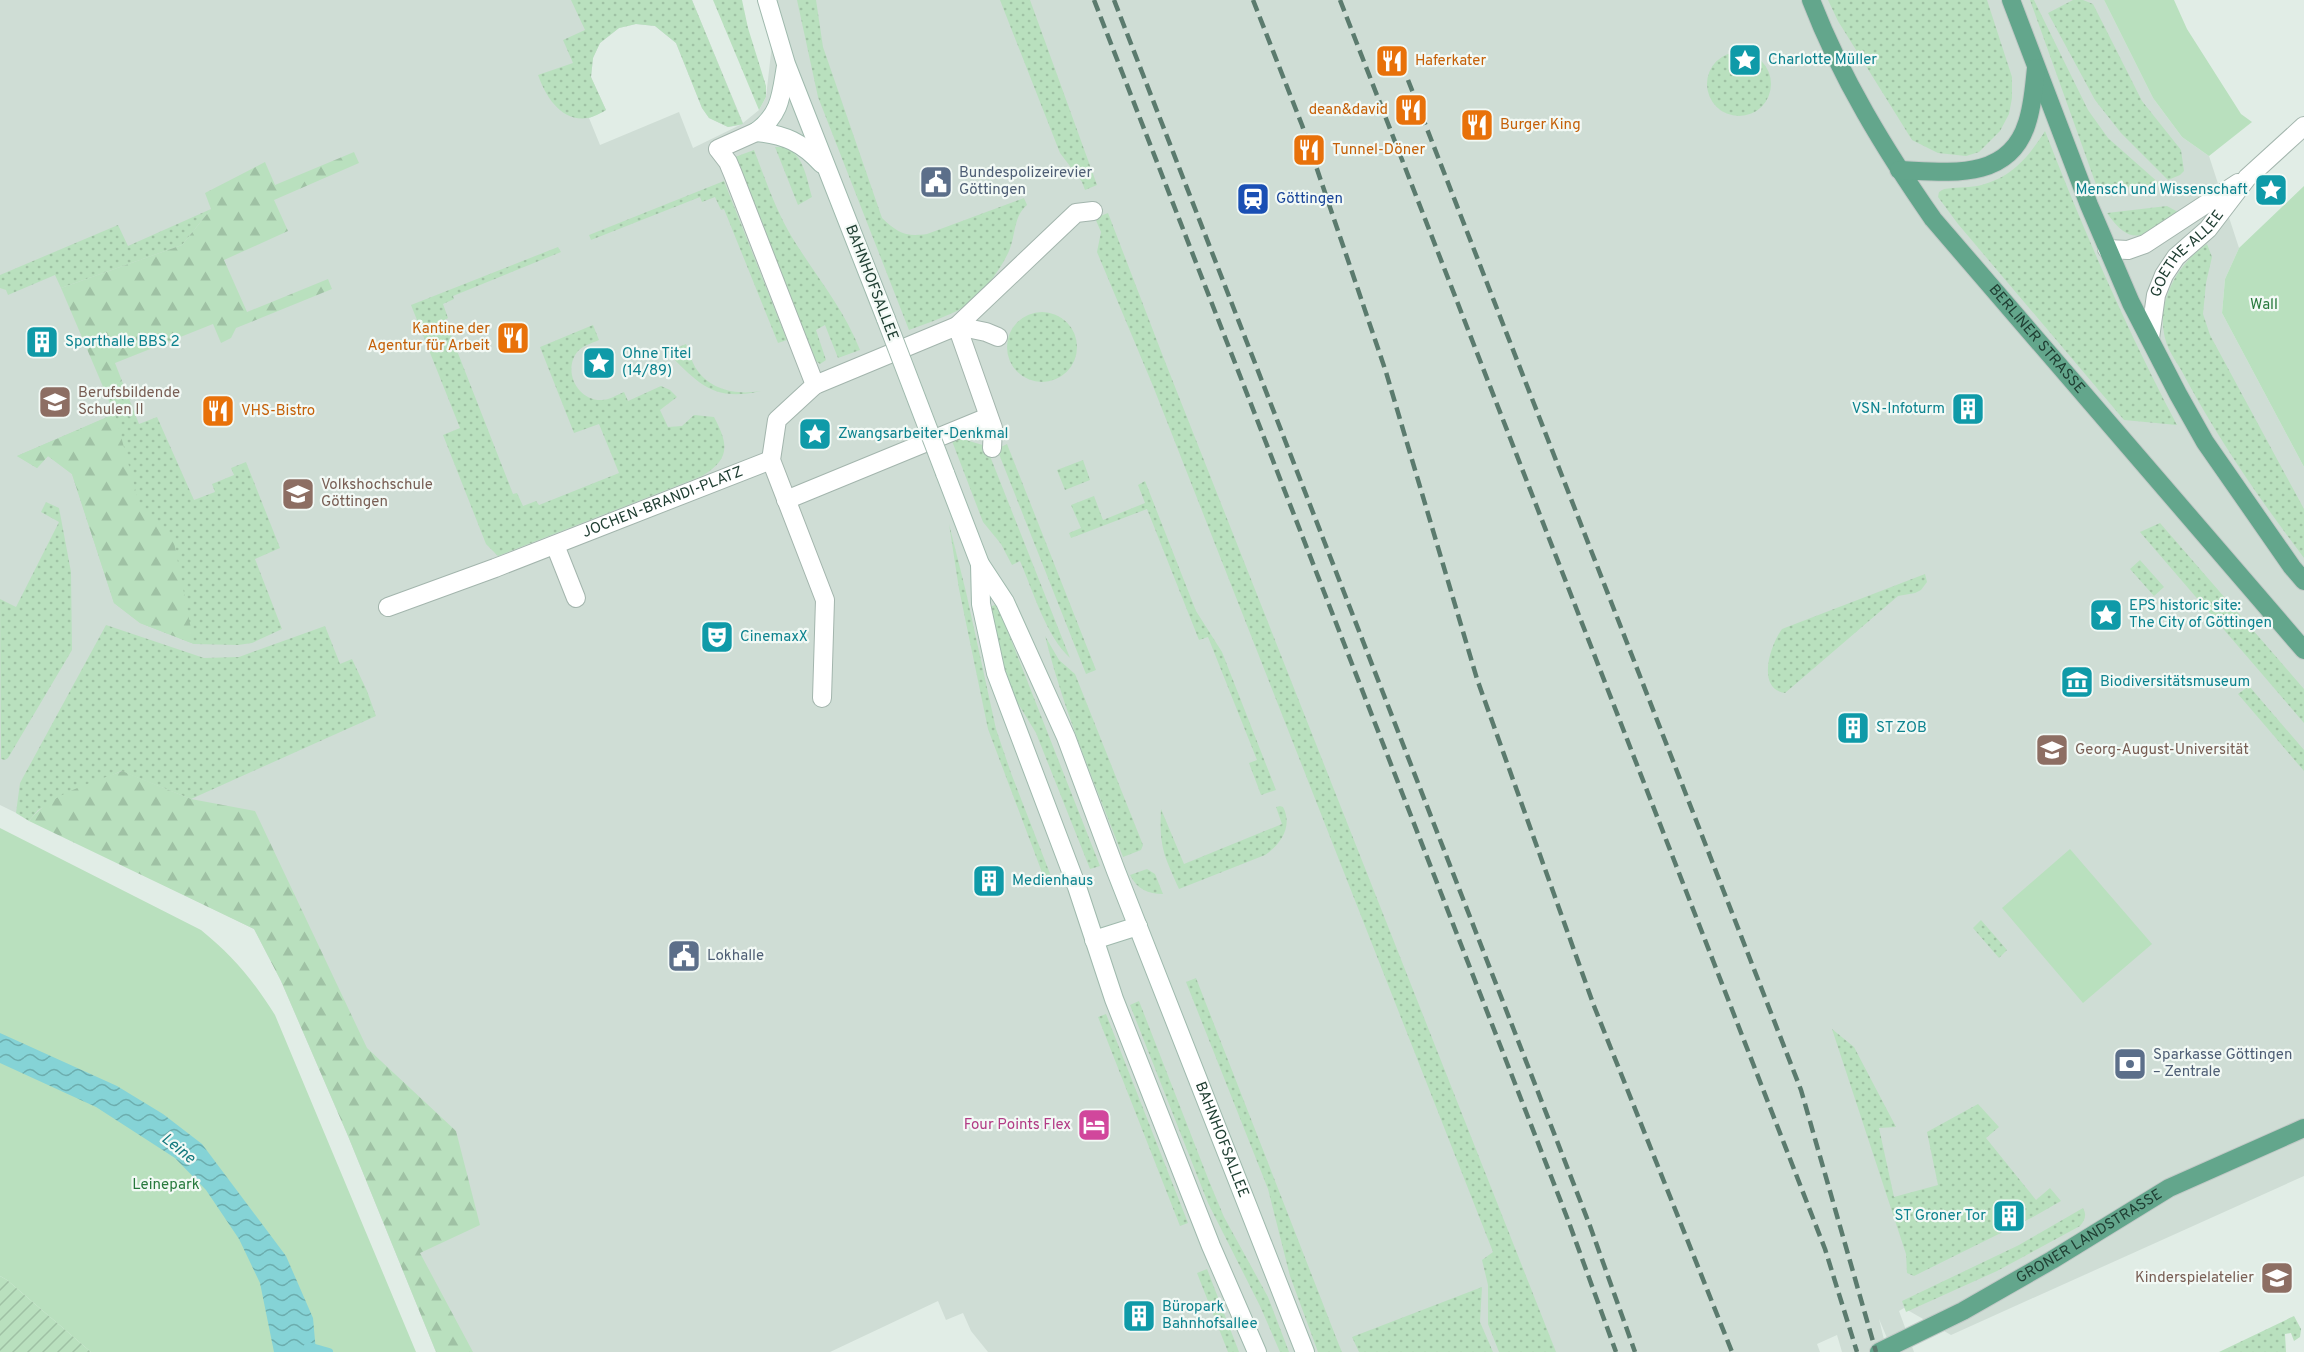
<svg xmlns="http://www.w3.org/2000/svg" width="2304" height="1352" font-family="Overpass,sans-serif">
  <defs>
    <pattern id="grass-dots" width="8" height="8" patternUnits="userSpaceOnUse" patternTransform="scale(1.5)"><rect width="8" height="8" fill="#b9e0be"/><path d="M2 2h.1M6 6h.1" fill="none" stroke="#9fc1a4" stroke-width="1.8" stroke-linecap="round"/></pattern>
    <pattern id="forest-firs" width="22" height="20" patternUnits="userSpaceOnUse" patternTransform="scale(1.5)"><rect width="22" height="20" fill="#b9e0be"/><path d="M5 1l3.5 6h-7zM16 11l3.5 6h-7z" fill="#9fc1a4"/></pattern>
    <pattern id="garden-furrows" width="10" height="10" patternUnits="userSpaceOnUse" patternTransform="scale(1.5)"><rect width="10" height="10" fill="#b9e0be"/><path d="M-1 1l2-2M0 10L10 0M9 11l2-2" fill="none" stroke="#9fc1a4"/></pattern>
    <pattern id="water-waves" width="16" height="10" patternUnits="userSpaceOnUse" patternTransform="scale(1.5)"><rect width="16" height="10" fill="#85d3d6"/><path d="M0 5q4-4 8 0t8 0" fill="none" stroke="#6cadae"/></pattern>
  </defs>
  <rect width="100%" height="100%" fill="#e1ede6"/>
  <path fill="#cfddd5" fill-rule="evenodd" d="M0 0H692L743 123 759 110 766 97 777 0H2104L2153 98 2182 137 2209 156 2239 248 2225 279 2222 313 2304 467V1176L1951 1335 1904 1308 1899 1311 1914 1352H1893L1879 1319 1887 1352H1842L1837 1335 1817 1344 1820 1352H988L971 1331 963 1313 946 1320 938 1301 830 1352H436L348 1136 281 981 254 929 0 805ZM636 24 655 26 676 43 702 108 709 118 728 127 740 125 693 148 679 112 600 145 589 118 606 110 591 77 593 58 600 43 619 28Z"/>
  <path fill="url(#grass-dots)" d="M571 0H692L743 124 728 127 709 118 702 108 676 43 655 26 636 24 619 28 600 43 593 58 591 77 606 110C601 113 594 117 588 118 561 122 546 97 538 75L573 63 563 40 585 30Z
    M713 0H742L748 28 766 86V97L759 110Z
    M797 0H816L823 47 882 218C898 233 905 237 927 234L1024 198 1027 205C1013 217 1016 235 1009 251 999 273 978 300 957 311 942 318 925 324 909 330L818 97Z
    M1000 0H1030L1097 185 1085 190 1082 182 1060 153Z
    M1828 0H1987L2012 77V98L2009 114 2000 131 1979 152 1966 156 1938 153 1912 140 1838 21Z
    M2030 0H2034L2088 110 2108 138 2160 184 2098 190Z
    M2073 0H2083L2093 4 2142 101 2181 150 2184 171 2180 175 2168 180 2121 133 2095 100 2048 13Z
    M1707 84a32 32 0 1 1 64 0a32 32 0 1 1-64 0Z
    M2045 131C2084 232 2127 330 2177 425L2124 420 1958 224 1938 197 1939 192 1944 189C1955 187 1966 188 1977 186 2010 179 2028 158 2045 131Z
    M775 147C803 145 806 177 812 197L798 205Z
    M754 150C766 181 776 211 793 239 816 276 844 309 860 350L838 358 825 325 816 330 826 360 820 364 816 361 735 157Z
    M724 181 787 340 778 343 724 209 721 210 715 197 702 202 700 197 591 240 589 235Z
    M2167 206 2178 212C2147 233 2134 252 2107 213Z
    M211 209 182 245 61 288 55 275 8 295 6 290 0 288V275L118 225 128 246Z
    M1108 213 1164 359 1556 1352H1499L1488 1324V1285L1482 1260 1493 1252 1153 386 1097 252 1101 232 1095 218Z
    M2207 244 2212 257 2206 283 2203 314 2210 335 2304 509V558C2261 501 2220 442 2186 379 2180 366 2168 352 2165 338 2156 302 2177 264 2207 244Z
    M558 247 561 252 453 296 454 299 443 304 448 318 445 320 513 494 517 493 523 506 536 501 539 505 619 473 599 424 574 433 540 347 593 325 599 340C592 343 583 346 578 351 562 370 577 401 602 400 609 400 617 395 624 392L628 401 661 386 670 390 677 397 660 410 668 427 682 426 694 415 714 417C729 445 730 459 702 476L498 556 486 544 443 435 460 428 411 305Z
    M1007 347a35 35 0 1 1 70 0a35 35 0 1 1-70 0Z
    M686 344C689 352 692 363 697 370 712 391 738 395 761 391 713 402 699 384 667 352Z
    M122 381 139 424 157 417 194 500 215 492 212 484 234 475 231 468 246 462 280 548 255 559 282 629 252 643 238 645 194 644 140 623 114 603 72 474 48 456 37 468 17 456 114 414 104 389Z
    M959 438 986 446 1070 658C1046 636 1033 591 1020 561L1012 565 1001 544 983 522 952 441Z
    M1007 444 1096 670 1086 674 997 449Z
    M1083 460 1090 480 1065 490 1057 470Z
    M1145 481 1196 611 1222 652 1276 790 1261 795 1249 763 1257 760 1208 637 1199 640 1147 509 1071 538 1069 533 1081 528 1071 505 1094 496 1103 520 1145 503 1138 485Z
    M46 502 59 508 71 572 72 650 8 758 5 760 1 759 0 599 16 607 59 522 41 512Z
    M2160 523 2304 689V723L2140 532Z
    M949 524 966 592 996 729 1011 773 1054 884 1046 883 988 729 959 589Z
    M2140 560 2164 587 2154 596 2130 569Z
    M1925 574 1927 582 1921 590 1915 593 1898 596 1785 693C1756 689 1770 645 1782 629Z
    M997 604 1100 866 1090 869 1036 733 1013 695 1007 678 990 607Z
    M106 625 204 658 239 657 325 626 340 664 352 659 367 691 376 716 191 799 121 771 38 810 29 821 16 813 20 783Z
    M1045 636 1059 660 1075 674 1143 845 1141 850 1123 857C1095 784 1064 712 1045 636Z
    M2249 686 2304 750V771L2238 694Z
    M1280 806 1283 807C1293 826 1281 844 1265 855L1179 889C1164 855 1159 847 1161 809L1184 864 1282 824 1276 807Z
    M1147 869 1155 874 1163 894C1148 894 1137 889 1130 875Z
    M1981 920 2007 950 1999 958 1973 928Z
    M1196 978 1339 1345 1342 1352H1318L1290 1276 1268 1189 1186 982Z
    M1139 1001 1209 1181 1224 1217 1268 1297 1289 1352H1280L1260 1306 1208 1203 1130 1005Z
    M1106 1014 1188 1223 1180 1226 1098 1017Z
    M1832 1029 1854 1047 1896 1127 1879 1128 1894 1197 1938 1185 1927 1132 1978 1104 1999 1127 1986 1138 2036 1200 2050 1188 2061 1201 2033 1217 1914 1276 1907 1273 1906 1254Z
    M2083 1208C2087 1215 2085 1220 2080 1226L1997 1271 1906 1312 1902 1301 2019 1245Z
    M1207 1269 1239 1352H1228L1197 1273Z
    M1482 1287 1480 1322 1493 1352H1359L1352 1337Z
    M2294 1316 2301 1329 2300 1337 2294 1341 2291 1333 2285 1334 2286 1352H2219Z"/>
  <path fill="url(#forest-firs)" d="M354 152 359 163 274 200 288 231 224 260 247 312 328 279 332 289 236 328 231 338 221 343 213 324 115 363 122 381 104 389 61 288 182 245 211 209 205 193 265 162 275 185Z
    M115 414 140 507 173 537 194 644 140 623 114 603 72 474 48 456 37 468 17 456Z
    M122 771 191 799 255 811 367 1048 456 1131 480 1225 420 1253 473 1352H436L348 1136 281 981 254 929 29 821C52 793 89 784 122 771Z"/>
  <path fill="#b9e0be" d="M2104 0H2174L2187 29 2241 114 2252 122 2209 156 2182 137 2153 98Z
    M2304 186V467L2222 313 2225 279 2239 248Z
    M0 828 201 930C233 956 253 980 275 1015L416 1352H91L7 1280 0 1276Z
    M2070 849 2152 944 2083 1003 2002 908Z"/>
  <path fill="url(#garden-furrows)" d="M0 1276 7 1280 91 1352H0Z"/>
  <path fill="url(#water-waves)" d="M0 1033 117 1086 163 1114 202 1144 286 1256 313 1318 316 1352H274L260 1283 239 1239 206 1190 175 1158 96 1107 0 1063Z"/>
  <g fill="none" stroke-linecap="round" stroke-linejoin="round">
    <path stroke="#85d3d6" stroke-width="8" d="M308 1346 329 1352"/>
    <defs>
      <g id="street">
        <path d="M756 132 718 149 728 162 733 174 815 385"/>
        <path d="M2107 249 2128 250 2145 244 2238 183"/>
        <path d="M998 337 986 332 957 326 1076 213 1093 211"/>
        <path id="s1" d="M2150 338 2156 295 2164 275 2176 257 2208 229 2247 178 2304 126"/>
        <path d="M786 500 988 417"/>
        <path d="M555 545 576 598"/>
        <path id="s2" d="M388 607 495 568 771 460"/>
        <path d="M822 698 825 600 771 460 777 420 815 385 957 326 993 428 992 448"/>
      </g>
      <g id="secondary">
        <path d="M767 0 786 64 886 319"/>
        <path d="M756 132C784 134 803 143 822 164"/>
        <path d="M756 132C781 114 781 95 786 66"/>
        <path id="s3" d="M945 473 980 564 1005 602 1066 737 1116 871 1305 1352"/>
        <path d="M980 564 981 604 996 673 1077 887 1114 999 1211 1246 1257 1352"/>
        <path d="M1094 940 1138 926"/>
      </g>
      <g id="primary">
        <path id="s4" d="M1811 0C1841 78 1885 150 1933 219L2304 650"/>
        <path d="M2011 0 2089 205 2131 303 2178 394 2205 442 2292 567 2304 581"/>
        <path d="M1899 170C1947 172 2009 182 2027 123 2033 105 2034 86 2036 68"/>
        <path id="s5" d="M1879 1352 1963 1311 2052 1260 2169 1188 2304 1128"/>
      </g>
    </defs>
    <use href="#street" stroke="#a3b5ad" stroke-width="20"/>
    <use href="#secondary" stroke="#9fb9ad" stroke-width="20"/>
    <use href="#primary" stroke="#c1c9c6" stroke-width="20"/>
    <use href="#street" stroke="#fff" stroke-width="18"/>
    <use href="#secondary" stroke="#fff" stroke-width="18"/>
    <use href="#primary" stroke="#63a68c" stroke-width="18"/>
    <path stroke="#5b7b6e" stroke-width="4.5" stroke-dasharray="12 6" stroke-linecap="butt" d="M1094 0 1568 1220 1616 1352
      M1114 0 1590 1226 1635 1352
      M1253 0 1302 125 1386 372 1477 679 1594 1006 1732 1352
      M1340 0 1825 1249 1857 1352
      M1408 80 1801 1090 1876 1352"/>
    <defs>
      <path id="secondary-bridge" d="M886 319 945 473"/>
    </defs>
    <use href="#secondary-bridge" stroke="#9fb9ad" stroke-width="20" stroke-linecap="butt"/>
    <use href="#secondary-bridge" stroke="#fff" stroke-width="18"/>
  </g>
  <defs>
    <symbol id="sight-square" viewBox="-11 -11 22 22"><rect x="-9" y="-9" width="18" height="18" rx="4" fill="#0f9aa8" stroke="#f2f9f5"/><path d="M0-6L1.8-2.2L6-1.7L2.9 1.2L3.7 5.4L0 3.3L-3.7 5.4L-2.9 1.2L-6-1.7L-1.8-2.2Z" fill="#fff"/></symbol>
    <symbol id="restaurant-square" viewBox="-11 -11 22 22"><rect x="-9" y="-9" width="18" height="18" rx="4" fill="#e8710a" stroke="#f2f9f5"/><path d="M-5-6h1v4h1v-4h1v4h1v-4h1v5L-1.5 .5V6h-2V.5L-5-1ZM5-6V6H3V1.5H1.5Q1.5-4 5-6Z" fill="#fff"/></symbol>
    <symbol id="civic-square" viewBox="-11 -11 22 22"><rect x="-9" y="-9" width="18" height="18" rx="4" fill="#5c6f8a" stroke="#f2f9f5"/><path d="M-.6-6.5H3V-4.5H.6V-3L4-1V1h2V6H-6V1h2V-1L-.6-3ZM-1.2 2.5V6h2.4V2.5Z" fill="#fff"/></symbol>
    <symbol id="station-square" viewBox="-11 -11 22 22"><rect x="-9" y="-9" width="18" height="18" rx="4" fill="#1a4fb4" stroke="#f2f9f5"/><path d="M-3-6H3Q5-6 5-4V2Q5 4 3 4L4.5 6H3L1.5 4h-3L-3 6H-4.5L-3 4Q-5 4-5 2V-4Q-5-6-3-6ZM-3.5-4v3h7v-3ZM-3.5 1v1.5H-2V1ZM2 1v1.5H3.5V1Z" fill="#fff"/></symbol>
    <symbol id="building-square" viewBox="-11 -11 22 22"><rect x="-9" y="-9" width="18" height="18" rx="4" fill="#0f9aa8" stroke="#f2f9f5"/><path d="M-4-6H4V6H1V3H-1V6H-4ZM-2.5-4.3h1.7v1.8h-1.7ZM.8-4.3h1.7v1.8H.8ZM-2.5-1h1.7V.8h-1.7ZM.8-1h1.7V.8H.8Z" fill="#fff"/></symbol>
    <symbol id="school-square" viewBox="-11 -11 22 22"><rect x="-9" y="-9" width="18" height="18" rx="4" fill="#8d6e63" stroke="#f2f9f5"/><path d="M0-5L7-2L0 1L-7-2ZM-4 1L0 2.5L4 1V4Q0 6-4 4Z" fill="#fff"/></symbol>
    <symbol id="university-square" viewBox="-11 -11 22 22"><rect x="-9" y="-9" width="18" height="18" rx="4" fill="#8d6e63" stroke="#f2f9f5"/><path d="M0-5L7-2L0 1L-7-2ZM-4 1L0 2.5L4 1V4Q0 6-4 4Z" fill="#fff"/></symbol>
    <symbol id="theatre-square" viewBox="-11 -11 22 22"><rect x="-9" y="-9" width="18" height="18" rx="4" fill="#0f9aa8" stroke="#f2f9f5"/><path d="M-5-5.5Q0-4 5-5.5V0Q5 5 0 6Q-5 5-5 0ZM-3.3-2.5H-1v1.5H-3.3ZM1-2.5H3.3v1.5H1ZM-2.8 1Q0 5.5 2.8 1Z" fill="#fff"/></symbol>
    <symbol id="museum-square" viewBox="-11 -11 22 22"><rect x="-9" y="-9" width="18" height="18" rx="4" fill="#0f9aa8" stroke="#f2f9f5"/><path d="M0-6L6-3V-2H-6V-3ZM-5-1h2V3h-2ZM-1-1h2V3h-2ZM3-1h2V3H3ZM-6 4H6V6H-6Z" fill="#fff"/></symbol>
    <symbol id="bank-square" viewBox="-11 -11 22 22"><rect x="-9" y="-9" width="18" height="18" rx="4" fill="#5c6f8a" stroke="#f2f9f5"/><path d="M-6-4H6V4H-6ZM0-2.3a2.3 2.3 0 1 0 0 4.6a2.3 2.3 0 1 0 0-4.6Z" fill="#fff"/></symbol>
    <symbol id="hotel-square" viewBox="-11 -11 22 22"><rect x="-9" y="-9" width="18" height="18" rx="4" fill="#d1479c" stroke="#f2f9f5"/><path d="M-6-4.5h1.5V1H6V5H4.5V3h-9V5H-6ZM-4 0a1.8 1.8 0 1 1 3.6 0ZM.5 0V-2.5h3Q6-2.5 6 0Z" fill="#fff"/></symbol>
  </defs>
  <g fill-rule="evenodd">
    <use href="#sight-square" x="1726" y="41" width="38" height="38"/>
    <use href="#restaurant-square" x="1373" y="42" width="38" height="38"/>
    <use href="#restaurant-square" x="1392" y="91" width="38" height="38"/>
    <use href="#restaurant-square" x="1458" y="106" width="38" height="38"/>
    <use href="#restaurant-square" x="1290" y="131" width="38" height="38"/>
    <use href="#civic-square" x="917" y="163" width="38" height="38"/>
    <use href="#sight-square" x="2252" y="171" width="38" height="38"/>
    <use href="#station-square" x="1234" y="180" width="38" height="38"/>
    <use href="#restaurant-square" x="494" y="319" width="38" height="38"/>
    <use href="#building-square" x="23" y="323" width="38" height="38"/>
    <use href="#sight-square" x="580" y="344" width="38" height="38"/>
    <use href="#school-square" x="36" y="383" width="38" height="38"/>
    <use href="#building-square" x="1949" y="390" width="38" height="38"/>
    <use href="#restaurant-square" x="199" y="392" width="38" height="38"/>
    <use href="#sight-square" x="796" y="415" width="38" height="38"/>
    <use href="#university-square" x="279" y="475" width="38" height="38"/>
    <use href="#sight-square" x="2087" y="596" width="38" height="38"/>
    <use href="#theatre-square" x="698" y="618" width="38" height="38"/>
    <use href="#museum-square" x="2058" y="663" width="38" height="38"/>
    <use href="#building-square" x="1834" y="709" width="38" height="38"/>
    <use href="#university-square" x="2033" y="731" width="38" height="38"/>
    <use href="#building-square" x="970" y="862" width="38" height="38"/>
    <use href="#civic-square" x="665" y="937" width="38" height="38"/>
    <use href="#bank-square" x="2111" y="1045" width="38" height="38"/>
    <use href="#hotel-square" x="1075" y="1106" width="38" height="38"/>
    <use href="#building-square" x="1990" y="1197" width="38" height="38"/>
    <use href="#school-square" x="2258" y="1259" width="38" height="38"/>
    <use href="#building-square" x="1120" y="1297" width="38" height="38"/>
  </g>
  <g text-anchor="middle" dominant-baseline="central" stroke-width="4.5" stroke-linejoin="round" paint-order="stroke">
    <g font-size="15" fill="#0d838f" stroke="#f2f9f5" text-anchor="start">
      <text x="1768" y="60">Charlotte Müller</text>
      <text x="2248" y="190" text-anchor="end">Mensch und Wissenschaft</text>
      <text x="65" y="342">Sporthalle BBS 2</text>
      <text x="622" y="354">Ohne Titel<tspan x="622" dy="17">(14/89)</tspan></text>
      <text x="1945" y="409" text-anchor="end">VSN-Infoturm</text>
      <text x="838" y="434">Zwangsarbeiter-Denkmal</text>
      <text x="2129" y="606">EPS historic site:<tspan x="2129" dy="17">The City of Göttingen</tspan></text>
      <text x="740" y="637">CinemaxX</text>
      <text x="2100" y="682">Biodiversitätsmuseum</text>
      <text x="1876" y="728">ST ZOB</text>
      <text x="1012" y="881">Medienhaus</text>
      <text x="1986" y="1216" text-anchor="end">ST Groner Tor</text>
      <text x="1162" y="1307">Büropark<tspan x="1162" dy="17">Bahnhofsallee</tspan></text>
    </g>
    <g font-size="15" fill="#c56008" stroke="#f2f9f5" text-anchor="start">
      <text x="1415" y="61">Haferkater</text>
      <text x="1388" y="110" text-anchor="end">dean&amp;david</text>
      <text x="1500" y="125">Burger King</text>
      <text x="1332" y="150">Tunnel-Döner</text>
      <text x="490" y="329" text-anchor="end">Kantine der<tspan x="490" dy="17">Agentur für Arbeit</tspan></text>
      <text x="241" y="411">VHS-Bistro</text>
    </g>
    <g font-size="15" fill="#4e5e75" stroke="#f2f9f5" text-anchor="start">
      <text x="959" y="173">Bundespolizeirevier<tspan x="959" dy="17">Göttingen</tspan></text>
      <text x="707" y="956">Lokhalle</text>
      <text x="2153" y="1055">Sparkasse Göttingen<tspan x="2153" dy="17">– Zentrale</tspan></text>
    </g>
    <g font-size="15" fill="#164399" stroke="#f2f9f5" text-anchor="start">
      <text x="1276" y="199">Göttingen</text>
    </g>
    <g font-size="15" fill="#203f33" stroke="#f2f9f5">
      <text stroke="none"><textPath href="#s1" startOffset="96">GOETHE-ALLEE</textPath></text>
      <text transform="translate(871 283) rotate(69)">BAHNHOFSALLEE</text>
      <text stroke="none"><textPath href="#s4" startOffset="410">BERLINER STRASSE</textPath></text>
      <text stroke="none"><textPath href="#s2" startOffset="294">JOCHEN-BRANDI-PLATZ</textPath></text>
      <text stroke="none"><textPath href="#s3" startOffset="723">BAHNHOFSALLEE</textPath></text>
      <text stroke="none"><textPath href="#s5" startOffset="240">GRONER LANDSTRASSE</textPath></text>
    </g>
    <g font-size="15" fill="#27793d" stroke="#f2f9f5">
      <text x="2264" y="305">Wall</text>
      <text x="166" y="1185">Leinepark</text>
    </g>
    <g font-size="15" fill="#785e54" stroke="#f2f9f5" text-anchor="start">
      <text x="78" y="393">Berufsbildende<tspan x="78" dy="17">Schulen II</tspan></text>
      <text x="321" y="485">Volkshochschule<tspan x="321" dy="17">Göttingen</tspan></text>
      <text x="2075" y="750">Georg-August-Universität</text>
      <text x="2254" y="1278" text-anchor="end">Kinderspielatelier</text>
    </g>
    <g font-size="15" fill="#b23c85" stroke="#f2f9f5" text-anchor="end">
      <text x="1071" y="1125">Four Points Flex</text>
    </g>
    <g font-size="16" font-style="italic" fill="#167a7f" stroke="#f2f9f5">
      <text transform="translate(178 1149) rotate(39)">Leine</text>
    </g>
  </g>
</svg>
